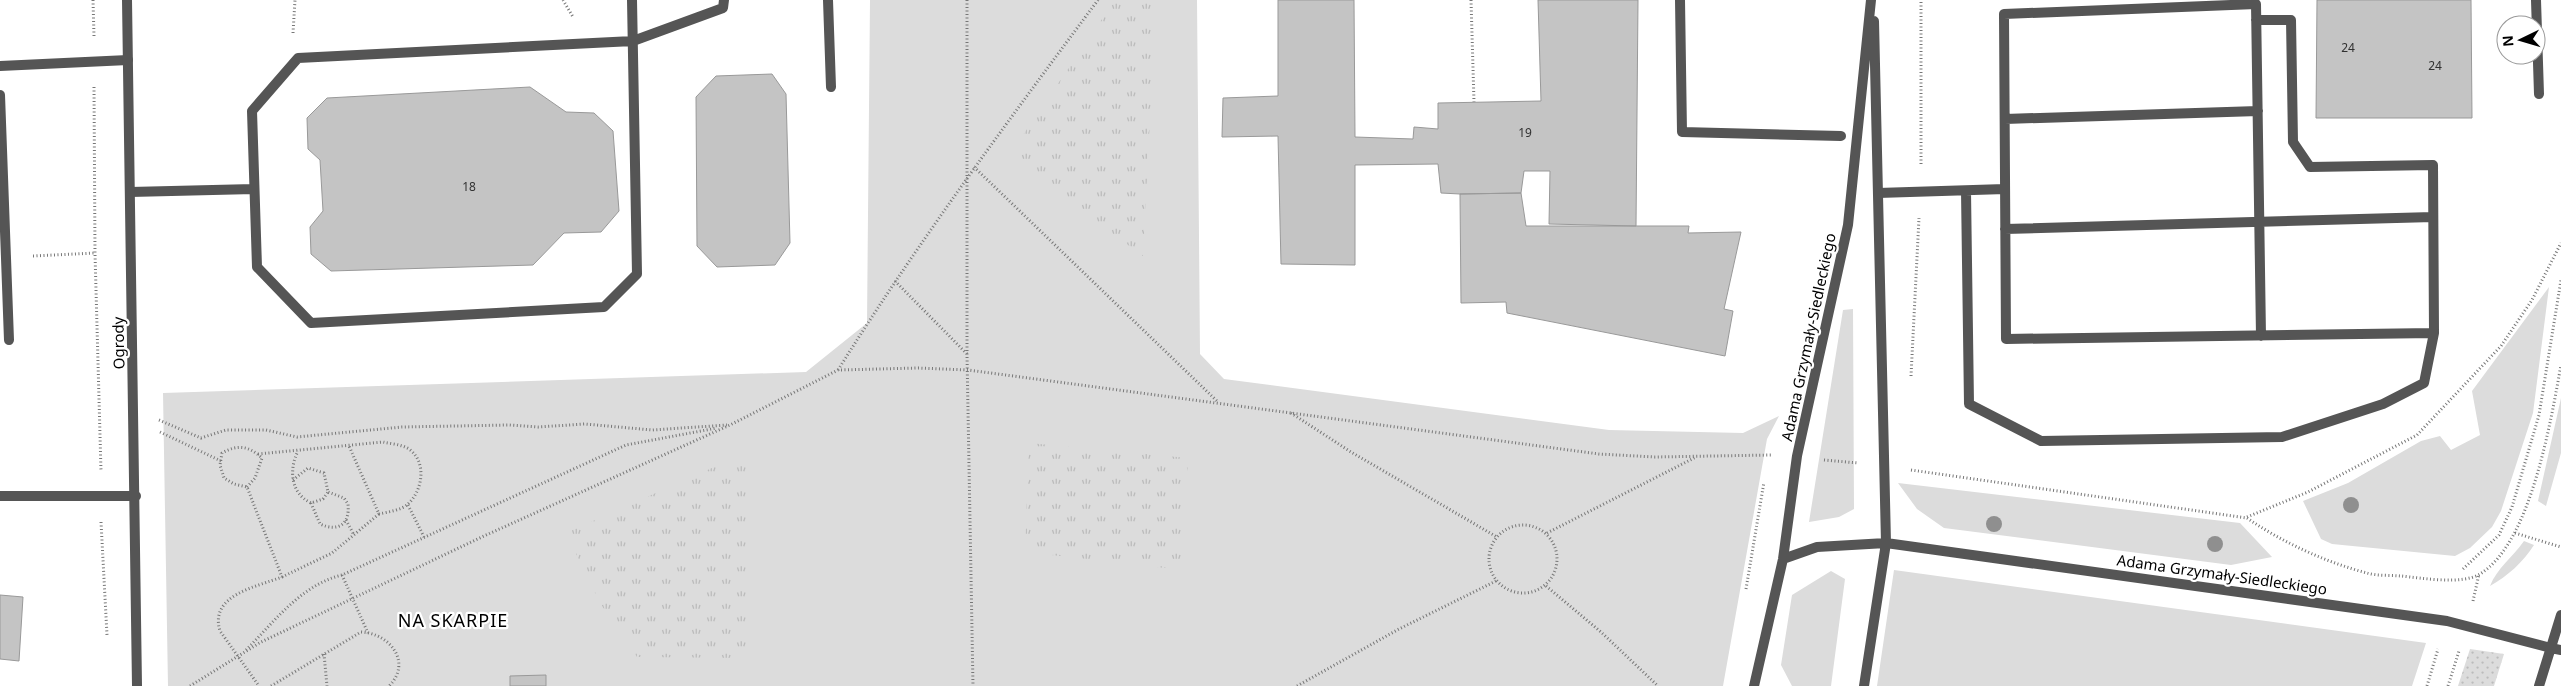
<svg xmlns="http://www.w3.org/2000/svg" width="2561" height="686" font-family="'Noto Sans',sans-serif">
  <defs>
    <pattern id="park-tufts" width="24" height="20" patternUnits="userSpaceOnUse" patternTransform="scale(1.25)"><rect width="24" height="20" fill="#dcdcdc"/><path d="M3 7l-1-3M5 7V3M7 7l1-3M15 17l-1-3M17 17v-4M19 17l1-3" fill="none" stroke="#bbb"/></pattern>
    <pattern id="garden-dots" width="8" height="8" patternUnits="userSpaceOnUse" patternTransform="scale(1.25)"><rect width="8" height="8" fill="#dcdcdc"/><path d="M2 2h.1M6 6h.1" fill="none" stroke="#bbb" stroke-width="1.8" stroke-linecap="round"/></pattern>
  </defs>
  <rect width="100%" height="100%" fill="#fff"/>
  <path fill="#dcdcdc" d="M870 0H1197L1200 354 1224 379 1609 430 1743 433 1779 416 1767 439 1723 686H168L163 393 806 372 867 323Z
    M2549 287 2533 413 2501 511 2492 527 2470 548 2455 556 2332 544 2321 539 2303 501 2348 483 2421 441 2440 436 2451 450 2480 435 2472 391Z
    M1853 309 1854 509 1839 517 1809 522 1843 310Z
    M2561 398V453L2546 506 2538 501Z
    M1898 483 2240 523 2272 557 2231 565 1944 528 1917 509Z
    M2524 541 2534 545C2523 562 2508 576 2490 586 2497 568 2513 557 2524 541Z
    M1894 570 2426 643 2412 686H1877Z
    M1831 571 1845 579 1831 686H1792L1781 665 1792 595Z"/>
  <path fill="url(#park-tufts)" d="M1115 0H1156L1143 256 1008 157Z
    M1029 443 1188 458 1183 570 1025 552Z
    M750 451 749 658 637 657 600 603 566 533Z"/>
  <path fill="url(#garden-dots)" d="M2470 649 2504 654 2494 686H2458Z"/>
  <path fill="#c4c4c4" stroke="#999" d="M1278 0H1354L1355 137 1413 139 1414 127 1438 129V103L1541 101 1538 0H1638L1636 226 1549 224 1550 171H1524L1521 193 1460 194 1441 193 1438 164 1355 165V265L1281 264 1278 136 1222 137 1223 98 1278 96Z
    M2317 0H2471L2472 118H2316Z
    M772 74 786 94 790 243 775 265 717 267 697 246 696 97 716 76Z
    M530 87 566 112 594 113 613 131 619 211 601 232 564 233 533 265 331 271 311 254 310 227 323 211 320 160 308 149 307 118 327 98Z
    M1521 193 1526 226H1689L1688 233 1741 232 1724 309 1733 311 1725 356 1507 313 1506 302 1461 303 1460 194Z
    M0 595 23 597 19 661 0 659Z
    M546 675V686H510V676Z"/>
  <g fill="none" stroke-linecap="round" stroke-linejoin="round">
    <path stroke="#777" stroke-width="3" stroke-dasharray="1 2.5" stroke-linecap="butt" d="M93 0 94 36
      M563 0 573 17
      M967 0V355L973 686
      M1471 0 1474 102
      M293 33 295 0
      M94 87 95 253 101 471
      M1921 164V0
      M974 167 1218 402
      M33 256 95 253
      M895 281 967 354
      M838 370C918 242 1008 121 1098 0
      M1911 376 1919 218
      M1291 413 1351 452 1497 537
      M159 420 201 438 226 430H266L297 437 402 427 509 425 538 427 585 424 652 430 727 425
      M160 432 221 461
      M258 454 383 442C391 444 401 444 409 449 427 462 423 490 408 504 402 510 388 512 379 514L349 446
      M1824 460 1858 463
      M1911 470 2247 518C2282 542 2325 562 2367 573 2377 576 2390 575 2401 576 2422 578 2462 585 2480 574 2531 543 2551 420 2561 365
      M293 480 308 468 324 473 328 492 323 499 311 503C290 493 289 469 298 451
      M247 487 255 478 262 458C249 446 238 444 222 453L220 465 224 478 234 484 247 487 282 577C256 587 209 595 220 631L259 686
      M311 503 320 524C338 532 350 525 348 504L344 498 328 492
      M408 505 424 537
      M2247 517 2308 492 2417 435 2501 346 2532 300 2561 243
      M346 520 354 535
      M101 522 107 635
      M1489 559a34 34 0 1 1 68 0a34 34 0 1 1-68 0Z
      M1547 533 1696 457
      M2515 533 2561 547
      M2463 569 2499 535 2512 507 2539 415 2561 280
      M342 575 368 633
      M282 577 332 553 379 514
      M1546 586 1601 632 1658 686
      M1746 589 1764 482
      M2473 601 2479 574
      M246 650C275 621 301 585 342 575L626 445 717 428
      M324 654 327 686
      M190 686 261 642 484 536 730 425 838 370 918 368 968 370 1599 454 1655 457 1771 455
      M271 686 361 632C389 633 413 662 389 686
      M1297 686 1399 629 1496 581
      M2427 686 2438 649
      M2448 686 2459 651"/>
    <path stroke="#555" stroke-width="10" d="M632 0 637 274 604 307 311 323 257 267 252 111 298 58 633 41 723 8 724 0
      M828 0 831 87
      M1680 0 1682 132 1841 136
      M2536 0 2539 94
      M0 66 128 60
      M0 95 9 340
      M2005 119 2258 111
      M1966 191 1969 404 2041 441 2282 437 2383 404 2424 383 2434 333 2433 165 2310 167 2293 142 2291 20H2256
      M130 192 254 189
      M1878 193 2005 189
      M2005 229 2433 217
      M2261 336 2256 4 2004 14 2006 339 2434 333
      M0 496H136"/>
    <path stroke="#555" stroke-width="10" d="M127 0 137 686
      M1783 559 1817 547 1886 543 2447 621 2551 648
      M1754 686 1783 559 1797 456 1848 225 1871 0
      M1864 686 1886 543 1874 21"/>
    <path stroke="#555" stroke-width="10" d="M2551 648 2561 650
      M2539 686 2561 615"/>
  </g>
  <g fill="#8f8f8f">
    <circle cx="2351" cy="505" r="8"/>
    <circle cx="1994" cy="524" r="8"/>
    <circle cx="2215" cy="544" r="8"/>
  </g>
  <g text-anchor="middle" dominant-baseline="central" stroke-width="4.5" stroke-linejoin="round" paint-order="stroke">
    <g font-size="12" fill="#313131">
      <text x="2348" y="47">24</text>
      <text x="2435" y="65">24</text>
      <text x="1525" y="132">19</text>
      <text x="469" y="186">18</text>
    </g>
    <g font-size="15" fill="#000" stroke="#fff">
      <text transform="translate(1808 337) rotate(-78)">Adama Grzymały-Siedleckiego</text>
      <text transform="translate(118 343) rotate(-91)">Ogrody</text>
      <text transform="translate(2222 574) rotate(8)">Adama Grzymały-Siedleckiego</text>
    </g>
    <g font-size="18" letter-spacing="1" fill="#000" stroke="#fff">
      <text x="453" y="620">NA SKARPIE</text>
    </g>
  </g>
  <g transform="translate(2521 40) rotate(265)"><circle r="24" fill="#ffffff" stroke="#999999"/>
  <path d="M0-4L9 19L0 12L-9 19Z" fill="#000000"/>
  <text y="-8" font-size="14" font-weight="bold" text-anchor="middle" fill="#000000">N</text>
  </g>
</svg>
